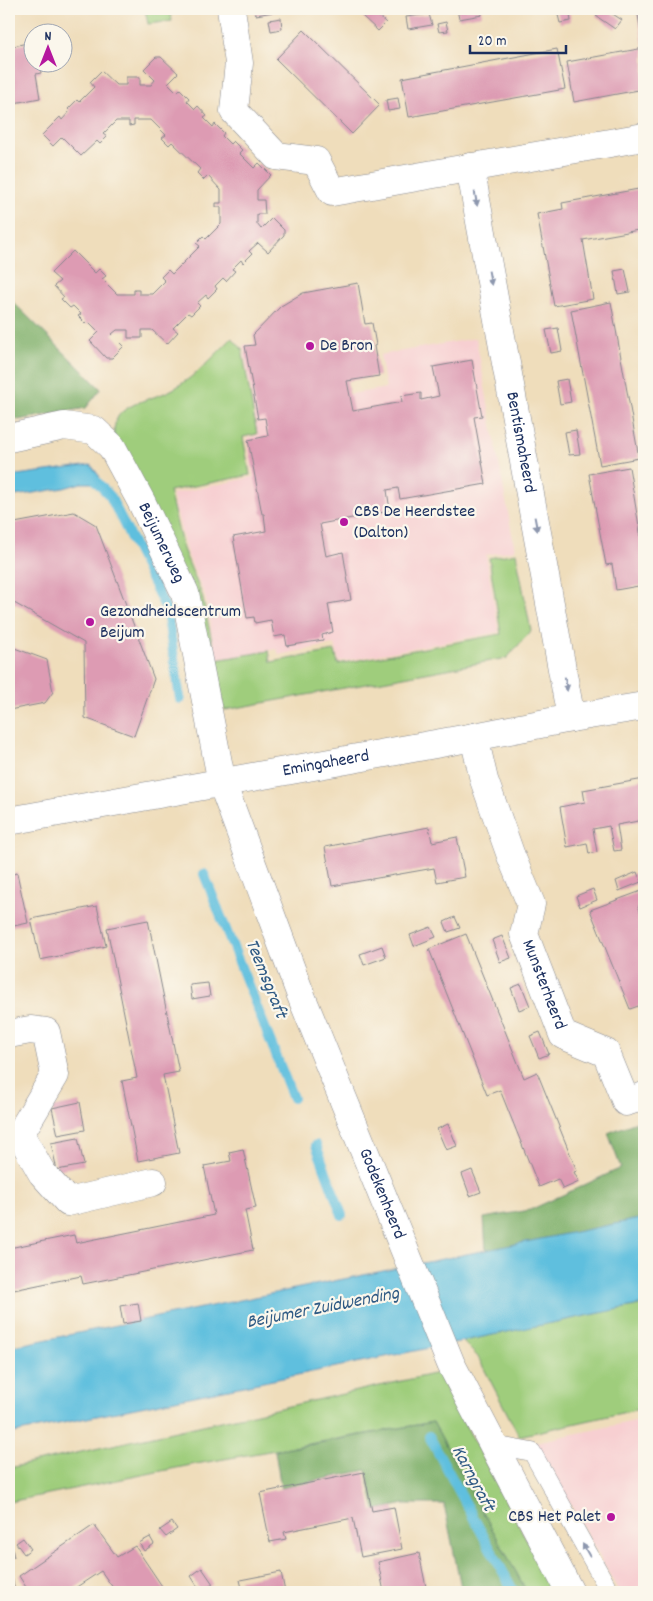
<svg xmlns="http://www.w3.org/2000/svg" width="653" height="1601" font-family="Dekko,sans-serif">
  <rect width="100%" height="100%" fill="#fbf7ec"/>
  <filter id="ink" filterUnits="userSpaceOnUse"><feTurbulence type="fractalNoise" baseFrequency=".02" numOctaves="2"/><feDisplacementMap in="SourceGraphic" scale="10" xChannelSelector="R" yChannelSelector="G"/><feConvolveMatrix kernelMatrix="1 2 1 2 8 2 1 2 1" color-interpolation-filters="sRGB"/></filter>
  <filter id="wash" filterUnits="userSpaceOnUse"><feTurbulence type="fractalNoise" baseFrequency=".0096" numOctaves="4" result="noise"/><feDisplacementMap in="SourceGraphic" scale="20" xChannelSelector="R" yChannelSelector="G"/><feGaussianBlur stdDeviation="1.12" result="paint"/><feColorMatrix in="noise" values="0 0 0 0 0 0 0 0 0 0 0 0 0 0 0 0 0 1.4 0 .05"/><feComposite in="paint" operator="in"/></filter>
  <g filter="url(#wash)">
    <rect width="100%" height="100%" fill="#efddbb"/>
    <path fill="#f7cfd1" d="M286 338 298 403 386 388 380 355 476 338 515 550 486 555 499 632 339 662 335 644 279 655 277 649 216 659 205 596 186 551 172 494 253 477 247 438 258 435 243 345Z
      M644 1419V1592H619L536 1442Z"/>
    <path fill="#9fcd7b" stroke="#5d7e6c" d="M145 9H170L172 21 148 24Z
      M232 338 242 349 257 434 243 437 250 475 169 491 183 549 202 595 216 660 269 651 271 662 335 651 338 664 501 634 489 558 516 553 531 631 507 658 225 710 218 698 114 436C114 427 115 418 122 412 138 399 158 398 175 388 197 375 214 356 232 338Z
      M644 1304V1408L519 1436 478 1357 462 1341Z
      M438 1373 519 1526 557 1592H527L433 1422 196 1464 9 1502V1468Z"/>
    <path fill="#7fb06b" stroke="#4d7064" d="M9 298 101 389 86 408 18 420 13 416 9 404Z
      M644 1119V1218L486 1251 484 1218 530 1210 621 1168 608 1133Z
      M433 1422 527 1592H462L444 1504H405L375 1510 366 1470 281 1488 275 1451Z"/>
    <path fill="#5fbfde" stroke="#3d779e" d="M91 465 100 477 93 483H81L64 488 9 497V476Z
      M644 1218V1304L9 1434V1347Z"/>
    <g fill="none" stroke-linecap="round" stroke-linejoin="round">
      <path stroke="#5fbfde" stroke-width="10" d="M96 481 110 496 167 611 180 699
        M204 874 293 1098
        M316 1145 342 1215
        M429 1436 514 1592"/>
    </g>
    <g id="blocks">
      <path fill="#dd9bb3" d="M254 9H285V10L256 15Z
        M367 9H371L386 23 378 31 361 15Z
        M457 9H481L482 15 459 19Z
        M569 9 571 21 560 23 557 11Z
        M601 9H605L622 20 615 29 596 16Z
        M637 9H644V45H643Z
        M429 14 432 25 408 29 406 17Z
        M281 18 282 29 271 31 269 20Z
        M446 22 448 31 439 32 437 24Z
        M304 30 380 105 352 134 276 59Z
        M32 42V62H39L41 73 36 74 40 98 9 104V47Z
        M644 48V89L574 102 567 62Z
        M557 49 565 89 409 117 402 78Z
        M156 57H161L178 73 168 83 177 92 180 89 189 98 187 101 195 109 198 106 207 116 204 118 213 127 215 124 224 133 222 136 230 144 233 141 242 150 239 153 254 168 259 163 271 175 257 190V200H264L265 214H257V224L261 229 272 218 284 230V235L268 252 258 243 249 251 252 254 243 263 241 260 232 269 235 271 226 281 223 278 215 286 217 289 208 298 206 295 197 303 200 306 191 315 188 313 173 328 178 332 167 344 152 330H142V338H128V330H117L112 334 124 346 112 358H106L90 341 99 332 90 323 87 325 78 316 81 314 73 306 70 308 61 299 64 297 54 286 60 281 51 273 73 251 95 273 99 269 106 276 102 279 117 294H134V290H139V294H152L165 281 161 277 168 270 172 274 200 246 196 243 203 236 206 239 221 224V207H216V203H221V190L208 176 204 180 197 173 200 169 172 142 169 145 162 138 166 135 151 120H134V125L129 126V121H116L103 134 107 137 100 144 97 141 81 156 62 137 53 146 42 135 60 117 62 120 70 111 68 109 77 100 79 102 94 87 90 82 101 71 116 85H126V77H140V85H151L155 80 144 69Z
        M398 98 400 109 388 111 386 100Z
        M644 188V229L583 240 593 299 554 306 537 214 563 209 562 203Z
        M625 269 630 292 618 294 614 271Z
        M358 283 365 324 372 323 376 345 374 346 379 376 347 381 353 411 402 402 401 396 421 393V400L439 396 433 367 472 360 482 416 474 417 486 484 400 499 398 488 387 490 390 511 320 524 326 556 343 552 351 600 328 604 333 632 322 635 323 640 287 646 285 635 274 637 271 620 255 623 254 617 247 618 233 537 266 531 264 514H262L248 440 268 436 265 418 258 419 245 346 255 345 253 335 281 306 296 297 303 293Z
        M611 302 639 458 600 465 571 310Z
        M558 328 562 351 551 353 546 330Z
        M567 379 571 402 560 404 556 381Z
        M576 430 580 454 569 455 565 432Z
        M629 467 642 544 644 543V585L616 590 612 564 606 565 589 474Z
        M74 512 96 525 154 679 134 736 85 718 84 643 9 600V524Z
        M9 646 47 660 53 692 45 703 9 710Z
        M644 779V820L617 825 621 850 614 851 609 826 593 829 597 852 589 854 587 843 567 847 560 807 585 802 583 790Z
        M429 827 432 842 457 837 465 877 437 882 434 868 332 886 325 847Z
        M637 872 641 882 619 891 616 881Z
        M17 873 28 923 9 927V875Z
        M593 889 597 900 580 907 576 896Z
        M644 890V903L638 906 644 920V1012L641 1005 630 1009 590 910Z
        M97 906 106 946 40 960 31 919Z
        M455 917 460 928 448 932 444 922Z
        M148 920 179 1072 163 1075 179 1153 138 1161 122 1081 137 1078 107 928Z
        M431 927 436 937 414 946 410 935Z
        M466 934 524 1078 537 1072 577 1171 574 1172 579 1182 563 1189 558 1179 539 1187 500 1090 487 1095 429 949Z
        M502 936 511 958 500 962 492 940Z
        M382 946 386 957 364 965 360 954Z
        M208 983 210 996 192 999 190 985Z
        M521 984 530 1006 519 1010 511 988Z
        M540 1032 549 1054 539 1058 530 1036Z
        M80 1102 85 1130 58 1135 52 1108Z
        M448 1124 457 1146 446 1150 437 1129Z
        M78 1138 84 1165 57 1170 51 1143Z
        M243 1149 256 1208 245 1210 253 1250 83 1284 81 1276 9 1291V1248L74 1235 76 1243 214 1215 204 1166 231 1161 229 1152Z
        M472 1170 481 1192 470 1196 462 1174Z
        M138 1303 141 1321 123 1324 120 1306Z
        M364 1472 372 1511 394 1507 402 1549 361 1557 353 1518 284 1532 286 1539 270 1542 260 1493Z
        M172 1522 177 1529 166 1537 160 1530Z
        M94 1525 117 1557 135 1546 166 1592H116L101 1571 69 1592H29L19 1576Z
        M150 1537 154 1544 144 1551 139 1543Z
        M23 1538 31 1549 24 1554 16 1543Z
        M11 1544 14 1557 9 1559V1545Z
        M419 1553 427 1592H384L378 1562Z
        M9 1566H10L15 1592H9Z
        M202 1568 213 1584 201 1592 191 1576Z
        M281 1572 285 1592H243L240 1580Z"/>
    </g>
  </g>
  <g filter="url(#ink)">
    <use href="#blocks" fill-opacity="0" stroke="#85868c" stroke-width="1"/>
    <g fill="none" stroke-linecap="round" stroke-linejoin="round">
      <defs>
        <path id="service" d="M493 1445 532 1452 610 1592"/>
        <g id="minor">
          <path d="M231 9 239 63 234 111 276 156 316 161 332 192 644 137"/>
          <path id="s1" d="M470 167 571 718"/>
          <path id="s2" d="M9 438 64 426 94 430 112 447 142 503 185 593 222 783 300 993 451 1364 570 1592"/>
          <path id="s3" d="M474 737 484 780 511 856 531 904 524 934 563 1035 606 1053 626 1102 644 1096"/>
          <path d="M9 1034 30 1030 46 1032 55 1075 20 1134"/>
          <path d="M9 1136 20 1134 42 1173 68 1202 153 1182"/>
        </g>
        <g id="tertiary">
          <path id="s4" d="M9 821 474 737 571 718 644 706"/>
        </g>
      </defs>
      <use href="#service" stroke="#85868c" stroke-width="19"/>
      <use href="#minor" stroke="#85868c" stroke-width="29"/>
      <use href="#tertiary" stroke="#85868c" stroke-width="29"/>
      <use href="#service" stroke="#fff" stroke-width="18"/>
      <use href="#minor" stroke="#fff" stroke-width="28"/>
      <use href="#tertiary" stroke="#fff" stroke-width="28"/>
    </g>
    <defs><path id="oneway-solid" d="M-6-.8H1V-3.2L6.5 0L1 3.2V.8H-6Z" transform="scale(1.25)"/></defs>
    <g fill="#8d97ae">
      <use href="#oneway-solid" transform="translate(476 199) rotate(80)"/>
      <use href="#oneway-solid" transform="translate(490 278) rotate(79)"/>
      <use href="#oneway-solid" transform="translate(536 524) rotate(79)"/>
      <use href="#oneway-solid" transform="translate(566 684) rotate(80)"/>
      <use href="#oneway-solid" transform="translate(586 1550) rotate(-119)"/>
    </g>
  </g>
  <g fill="#b5179e" stroke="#fbf7ec" stroke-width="2">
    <circle cx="310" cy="346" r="5"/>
    <circle cx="344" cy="522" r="5"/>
    <circle cx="90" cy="622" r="5"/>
    <circle cx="611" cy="1517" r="5"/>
  </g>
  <g text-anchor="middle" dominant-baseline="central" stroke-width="4.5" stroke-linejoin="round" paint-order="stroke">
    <g font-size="18" fill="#1b2f5e" stroke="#fbf7ec" text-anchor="start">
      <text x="320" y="346">De Bron</text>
      <text x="354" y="512">CBS De Heerdstee<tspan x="354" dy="21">(Dalton)</tspan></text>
      <text x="100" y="612">Gezondheidscentrum<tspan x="100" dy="21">Beijum</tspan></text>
      <text x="601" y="1517" text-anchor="end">CBS Het Palet</text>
    </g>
    <g font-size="18" fill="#1b2f5e" stroke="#fbf7ec">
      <text stroke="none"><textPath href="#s1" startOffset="280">Bentismaheerd</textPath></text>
      <text stroke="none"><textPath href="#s2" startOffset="219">Beijumerweg</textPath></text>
      <text stroke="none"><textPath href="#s4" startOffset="322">Emingaheerd</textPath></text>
      <text stroke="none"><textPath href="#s3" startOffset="262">Munsterheerd</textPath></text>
      <text stroke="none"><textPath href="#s2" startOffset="909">Godekenheerd</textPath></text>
    </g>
    <g font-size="19" font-style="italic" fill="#2f5a84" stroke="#fbf7ec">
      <text transform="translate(265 979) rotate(68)">Teemsgraft</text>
      <text transform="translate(323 1309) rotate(-11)">Beijumer Zuidwending</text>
      <text transform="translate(472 1479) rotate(62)">Karngraft</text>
    </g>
  </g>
  <rect width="653" height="1601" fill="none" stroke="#fbf7ec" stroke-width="30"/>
  <g transform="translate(48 48)"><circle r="24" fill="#fbf7ec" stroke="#a1a7b3"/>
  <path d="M0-4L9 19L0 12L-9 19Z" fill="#b5179e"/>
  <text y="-8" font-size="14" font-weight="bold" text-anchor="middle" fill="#1b2f5e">N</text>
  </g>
  <path d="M470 45v8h96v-8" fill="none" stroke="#1b2f5e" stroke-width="2.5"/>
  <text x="478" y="45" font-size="15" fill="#1b2f5e" stroke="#fbf7ec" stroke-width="4" paint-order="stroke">20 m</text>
</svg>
